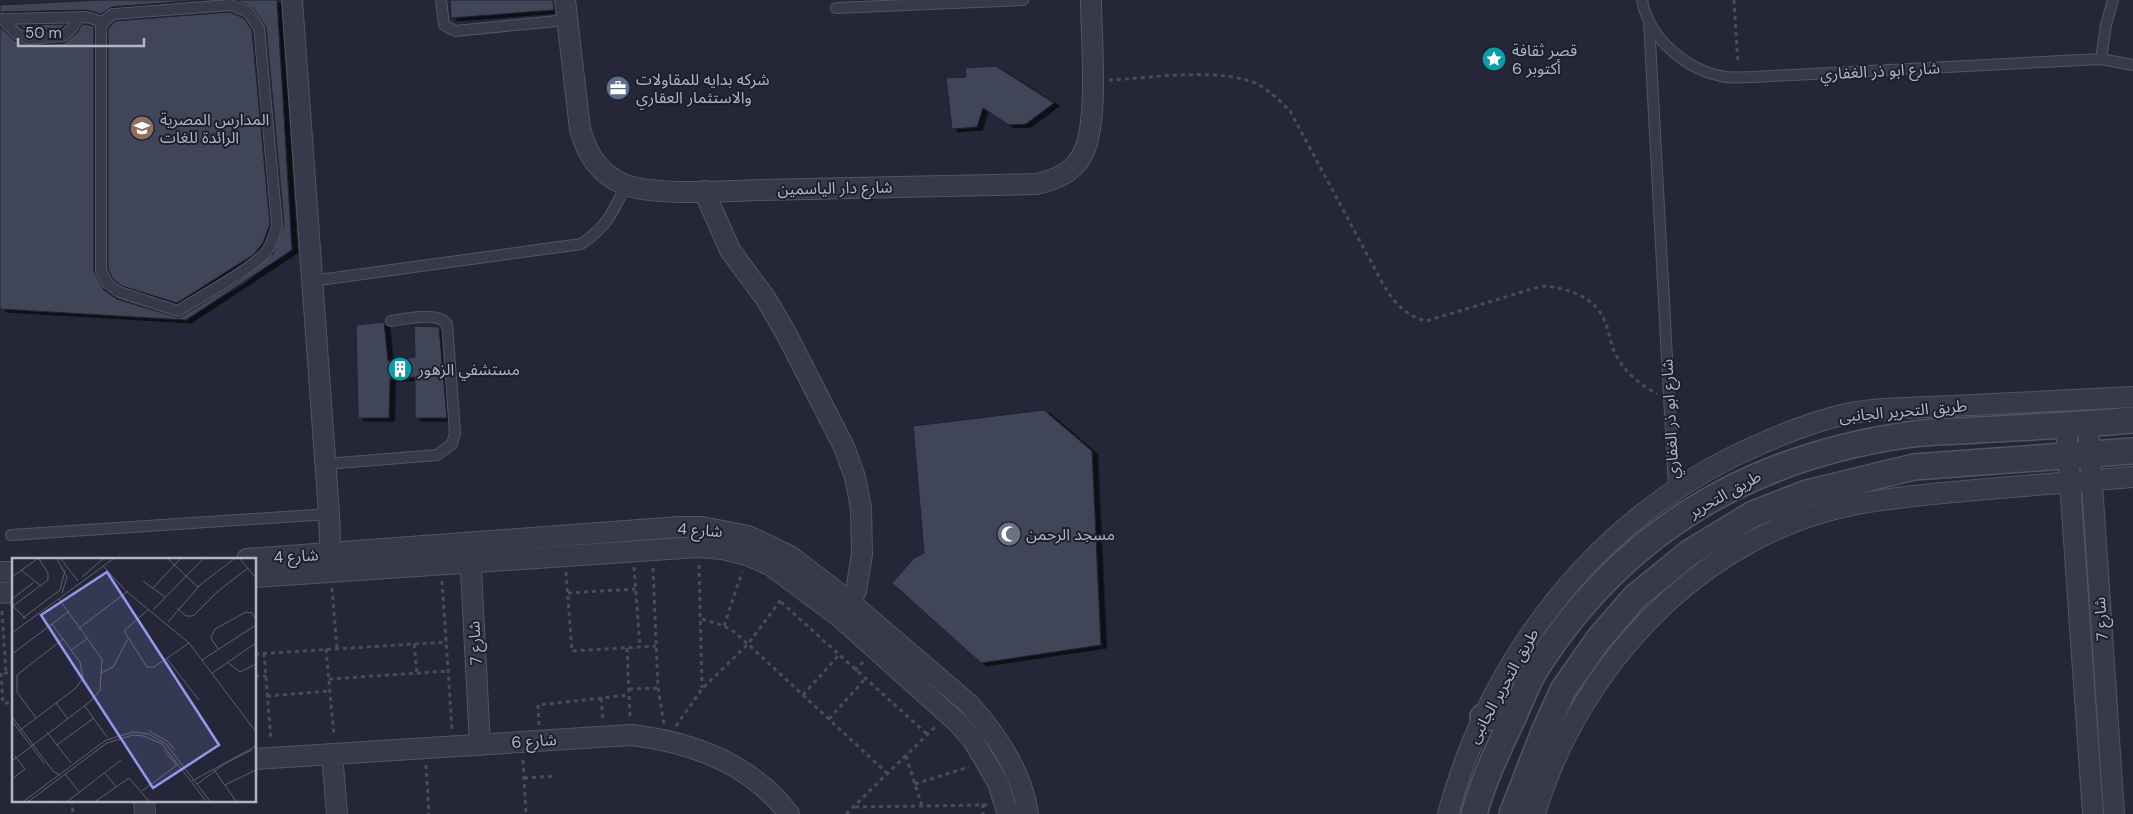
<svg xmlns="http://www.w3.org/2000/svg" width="2133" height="814" font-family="'DM Sans','Noto Sans Arabic',sans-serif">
  <defs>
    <filter id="shadow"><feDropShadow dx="5.5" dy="3" stdDeviation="0" flood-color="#0009"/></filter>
  </defs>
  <rect width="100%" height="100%" fill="#252738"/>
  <path fill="#414458" stroke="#1f2130" filter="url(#shadow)" d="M99 0H205L112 7 101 14 87 10 0 12V5Z
    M236 0H277L292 250 186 320 0 309V27L14 40 30 46 64 43 77 33 82 24 94 26V271L104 290 117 299 179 318 239 281 273 254 284 224 266 27 253 8Z
    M450 0H553L554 10 451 18Z
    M229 12 244 18 252 30 270 224 263 243 253 255 177 303 122 286 113 279 108 269V29L115 21Z
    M66 24 60 29 30 32 18 25Z
    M996 66 1054 103 1026 124 1009 125 983 108 977 127 952 129 946 78 966 77 965 68Z
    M384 322 388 361 415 357 414 326 439 327 447 418H415V377L390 379 389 418H358L356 325Z
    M1044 410 1092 451 1101 645 981 663 892 583 914 558 924 553 913 426Z"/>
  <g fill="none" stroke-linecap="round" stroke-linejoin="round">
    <defs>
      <path id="service" d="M441 0 444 25 455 31 567 20
        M1642 0C1649 39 1687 71 1726 77 1734 78 1744 77 1753 77L2101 59 2133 65
        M230 5 248 12 259 28 277 225C274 235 272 245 265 253 247 272 201 296 178 311L119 292 108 284 101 271V27L106 19 113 14Z
        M836 8 1023 0
        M0 19 87 17 103 22
        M2 19 17 34 29 39 63 36 72 28 78 18
        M1649 21 1674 489
        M2101 59 2106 25 2113 0
        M312 281 581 244C607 227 613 212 626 185
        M326 464 437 455 452 444 455 433 447 324C437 311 406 319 391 321
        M11 535 329 514"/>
      <path id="minor" d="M292 0 329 514 331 568
        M565 0 580 129C587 154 599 175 626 185 656 196 725 191 758 190 851 188 943 186 1036 184 1054 180 1071 174 1081 157 1100 127 1091 38 1091 0
        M704 191 730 250 766 299 787 335 844 447 855 477 861 508 862 554 856 591 844 614
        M2088 424 2114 814
        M2066 425 2093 814
        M470 550 480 745
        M247 559 679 527H702L748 536 790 556 851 603 969 704C997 735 1022 772 1028 814
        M0 572H14
        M255 577 698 547 723 549 747 555 770 565 841 618 957 722 973 740 998 783 1008 814
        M0 593 14 592
        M332 754 337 814
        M255 759 631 735C692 742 750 763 789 814
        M144 800 145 814
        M1448 814C1493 650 1602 513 1758 445 1787 432 1815 421 1846 414 1880 407 1917 408 1952 406 2012 403 2073 400 2133 397
        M1535 814C1578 668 1699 536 1852 505 1892 497 1934 494 1975 490 2028 486 2080 481 2133 477"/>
      <path id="tertiary" d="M1483 717 1513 718
        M1474 814C1483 782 1496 754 1510 724 1519 706 1526 684 1537 667 1623 532 1749 458 1906 435 1929 431 1954 432 1977 430 2029 427 2081 425 2133 420
        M1512 814 1544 732 1563 690 1598 640 1635 597 1689 553 1753 514 1807 493 1914 467 2133 451"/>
    </defs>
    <use href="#service" stroke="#535564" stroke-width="12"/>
    <use href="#minor" stroke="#535564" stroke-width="22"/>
    <use href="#tertiary" stroke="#535564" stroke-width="28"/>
    <path stroke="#444f57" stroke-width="3" stroke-dasharray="4 4" stroke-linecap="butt" d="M1734 0 1738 64
      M1109 80C1150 78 1226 66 1261 86 1272 93 1281 102 1290 111L1383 284C1394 303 1405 315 1426 321L1542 286C1568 288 1595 296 1605 322 1610 333 1610 344 1616 355 1625 373 1640 384 1657 394
      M699 565 702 688
      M634 567 640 647
      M653 568 658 688 664 724
      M566 572 572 651 656 646
      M442 581 452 729
      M332 588 337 649
      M568 593 635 589
      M781 602 927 734
      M2 611 6 673
      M702 619 724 626 736 633 888 774
      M724 626 742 572
      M414 644 417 673
      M627 648 630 717
      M326 649 334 736
      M264 653 271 740
      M255 654 447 642
      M855 671 863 662
      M1 673 3 703H14
      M4 673H14
      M255 676H266
      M329 679 449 671
      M629 689 658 688
      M803 695 838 656
      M267 696 330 691
      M601 698 603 720
      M829 719 865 679
      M539 725 538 705 629 695
      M676 726 702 689 748 644 783 597
      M906 756 922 806
      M523 760 526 814
      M426 765 429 814
      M524 778 555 776
      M915 784 969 767
      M52 800V802L70 800
      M72 800 73 814
      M983 804V814
      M855 807 987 805
      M846 814 935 727"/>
    <use href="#service" stroke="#383a49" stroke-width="10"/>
    <use href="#minor" stroke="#383a49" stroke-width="20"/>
    <use href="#tertiary" stroke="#383a49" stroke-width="25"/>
  </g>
  <defs>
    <symbol id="sight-disc" viewBox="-11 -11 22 22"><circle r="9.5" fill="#0f9aa8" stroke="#1d1f2e"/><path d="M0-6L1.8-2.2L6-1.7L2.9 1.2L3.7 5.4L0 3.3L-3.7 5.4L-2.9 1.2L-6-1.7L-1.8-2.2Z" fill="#fff"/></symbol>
    <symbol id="office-disc" viewBox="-11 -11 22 22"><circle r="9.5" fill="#5c6f8a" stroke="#1d1f2e"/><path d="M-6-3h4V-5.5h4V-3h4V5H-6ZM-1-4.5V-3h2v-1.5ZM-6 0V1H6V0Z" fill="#fff"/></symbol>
    <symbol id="school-disc" viewBox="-11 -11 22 22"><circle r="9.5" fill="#8d6e63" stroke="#1d1f2e"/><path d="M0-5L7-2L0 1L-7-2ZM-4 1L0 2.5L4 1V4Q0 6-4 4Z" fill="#fff"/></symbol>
    <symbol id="building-disc" viewBox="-11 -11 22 22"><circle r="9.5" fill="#0f9aa8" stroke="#1d1f2e"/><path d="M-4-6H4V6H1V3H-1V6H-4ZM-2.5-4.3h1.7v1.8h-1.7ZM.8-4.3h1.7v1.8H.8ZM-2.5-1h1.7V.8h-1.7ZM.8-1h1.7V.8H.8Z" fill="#fff"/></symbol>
    <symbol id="mosque-disc" viewBox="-11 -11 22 22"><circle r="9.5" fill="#6b7280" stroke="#1d1f2e"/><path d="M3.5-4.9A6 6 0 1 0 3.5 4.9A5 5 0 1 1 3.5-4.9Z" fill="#fff"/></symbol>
  </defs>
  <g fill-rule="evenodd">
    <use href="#sight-disc" x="1480" y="45" width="28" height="28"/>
    <use href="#office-disc" x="604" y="74" width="28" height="28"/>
    <use href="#school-disc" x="128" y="114" width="28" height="28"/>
    <use href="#building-disc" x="386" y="355" width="28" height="28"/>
    <use href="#mosque-disc" x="995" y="520" width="28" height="28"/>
  </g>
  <g text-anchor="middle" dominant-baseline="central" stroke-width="4" stroke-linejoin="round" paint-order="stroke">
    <g font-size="16" fill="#b3b5c5" stroke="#1d1f2e" text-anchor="start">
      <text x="1512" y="50">قصر ثقافة<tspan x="1512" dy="18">6 أكتوبر</tspan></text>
      <text x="636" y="79">شركه بدايه للمقاولات<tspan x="636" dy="18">والاستثمار العقاري</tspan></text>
      <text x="160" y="119">المدارس المصرية<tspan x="160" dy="18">الرائدة للغات</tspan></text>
      <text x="418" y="369">مستشفي الزهور</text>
      <text x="1026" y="534">مسجد الرحمن</text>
    </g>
    <g font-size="16" fill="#b3b5c5" stroke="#1d1f2e">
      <text transform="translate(1880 71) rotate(-3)">شارع ابو ذر الغفاري</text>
      <text transform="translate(835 188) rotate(-1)">شارع دار الياسمين</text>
      <text transform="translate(1903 411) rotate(-5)">طريق التحرير الجانبى</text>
      <text transform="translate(1670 419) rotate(-93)">شارع ابو ذر الغفاري</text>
      <text transform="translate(1725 494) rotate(-29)">طريق التحرير</text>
      <text transform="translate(700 530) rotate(4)">شارع 4</text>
      <text transform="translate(296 556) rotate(-3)">شارع 4</text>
      <text transform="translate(2101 619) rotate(-94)">شارع 7</text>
      <text transform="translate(475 643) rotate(-93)">شارع 7</text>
      <text transform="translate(1503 686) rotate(-61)">طريق التحرير الجانبى</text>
      <text transform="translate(534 741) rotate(-4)">شارع 6</text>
    </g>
  </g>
  <g transform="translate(12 558)">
    <rect width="244" height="244" fill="#252738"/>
    <path fill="none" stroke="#5e6070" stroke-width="1" d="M45 1 55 19 50 35M49 1 66 23M156 1 186 29M228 1 244 20M91 8 115 34 177 85 244 174M9 12 29 28M0 19 25 1M70 19 91 1M131 23 153 39M141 30 168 1M0 41 22 24M0 47 14 61M1 48 36 22V15L27 1M165 50 174 58H181L205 34 236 10M137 51 112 73 135 109H142L177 85M141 52 191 1M11 60 48 32 53 12M156 64 189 26 222 1M66 71 116 33M0 75 101 1M206 91 199 80 203 71 234 54 240 55 244 62M59 92 75 81M0 96 56 54M155 101 187 142M190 102 244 67M215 104 228 114 244 106M89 115 101 109 116 81M200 115 244 85M44 145 56 161M72 147 95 179M0 159 41 213 48 217M24 160 5 134V117L51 81M0 163 32 205M7 173 64 130 71 120 68 104 40 66M137 173 155 183 163 192M35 174 59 205M45 187 82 160M152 192 165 208M0 203 79 143 88 132 90 101 47 41M202 212 224 243M93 215 104 229M53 216 67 234M0 221 13 211 3 198M180 223 244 188M185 226 214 205 240 192M213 227 244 212M130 233 165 207M12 243 94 182 121 174 137 176 154 186 198 243M17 243 95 185 121 177 132 178 150 186 194 243M56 243 109 202M84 243 117 220 137 243"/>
    <path fill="#9199ec" fill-opacity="0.15" stroke="#9199ec" stroke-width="2.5" d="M95 14 207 187 141 230 29 57Z"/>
    <rect width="244" height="244" fill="none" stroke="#b3b5c5" stroke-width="2.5"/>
  </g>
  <path d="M18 38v8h126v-8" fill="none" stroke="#b3b5c5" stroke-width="2.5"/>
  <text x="25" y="38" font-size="15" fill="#b3b5c5" stroke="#1d1f2e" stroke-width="4" paint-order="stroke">50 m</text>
</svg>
